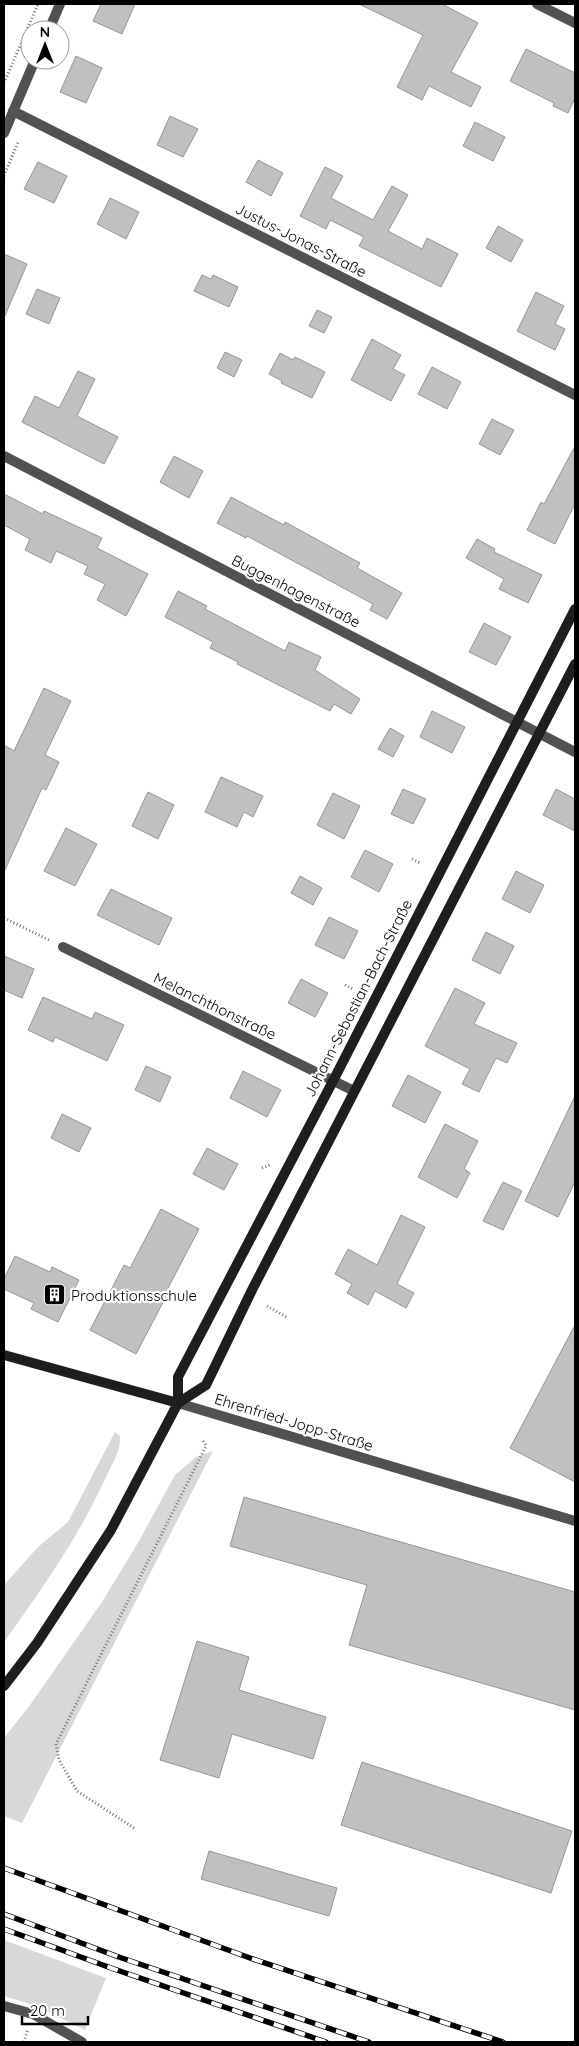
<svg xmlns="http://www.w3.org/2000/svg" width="579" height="2046" font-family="Quicksand,sans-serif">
  <rect width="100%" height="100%" fill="#fff"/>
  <path fill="#d8d8d8" d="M115 1432 120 1436C121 1450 113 1462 107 1475 80 1535 42 1589 4 1642V1585L38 1547 68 1522Z
    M213 1451 22 1823 4 1816V1738L30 1705 102 1602 139 1541 175 1475 196 1457Z
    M4 1940 106 1978 85 2030 36 2006 4 1996Z"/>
  <path fill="#c0c0c0" stroke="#959595" d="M101 4H135L122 34 93 21Z
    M359 4H442L478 23 451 72 481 87 471 107 429 86 422 100 397 87 423 35Z
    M526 49 575 73V98L568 113 553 106 554 103 510 81Z
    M76 56 102 68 86 103 60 92Z
    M170 116 198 129 183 157 157 145Z
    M475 122 505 137 493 161 463 146Z
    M258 160 283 173 271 196 246 182Z
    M38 162 67 176 54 203 24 189Z
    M325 167 343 176 331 198 373 220 392 186 408 195 388 231 422 249 427 238 458 254 441 287 359 246 364 237 330 220 326 229 300 216Z
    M110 198 139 212 126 239 97 224Z
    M498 226 523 240 511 262 486 248Z
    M4 254 27 264 4 318Z
    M202 275 211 279 213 275 238 287 229 307 194 291Z
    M37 289 60 298 49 324 26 314Z
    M536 292 564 306 555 324 565 329 555 350 517 331Z
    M317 310 332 317 324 333 309 326Z
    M372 339 401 355 393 369 405 375 391 401 351 380Z
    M225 352 242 360 234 377 217 368Z
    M280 353 293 360 295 357 325 372 312 398 281 383 282 381 269 374Z
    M432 367 461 382 447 409 418 394Z
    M78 371 95 379 77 416 118 437 104 464 22 422 35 396 59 408Z
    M492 419 514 430 500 455 479 444Z
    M575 446V504L555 544 527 530 541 502 544 504Z
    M174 456 203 471 189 498 160 482Z
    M4 494 43 514 44 511 102 538 97 548 148 574 126 616 97 600 105 584 84 574 88 566 56 551 51 563 25 550 30 539 4 525Z
    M231 497 284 525 285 522 360 563 357 568 402 593 387 619 370 610 373 604 247 536 246 538 217 523Z
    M477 539 495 549 494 552 542 575 528 603 499 589 504 579 466 558Z
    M178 591 207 606 205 609 285 651 289 642 321 657 315 670 360 699 351 714 334 704 330 711 237 664 238 662 210 648 213 642 165 617Z
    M484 623 511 637 496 665 469 652Z
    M44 688 71 701 45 755 59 762 46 790 42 788 4 872V745L14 751Z
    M432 711 465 727 452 753 420 737Z
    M390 728 404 736 393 757 378 749Z
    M221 777 263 796 253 817 244 812 237 827 205 812Z
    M403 789 426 799 413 824 391 814Z
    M556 789 575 799V831L543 815Z
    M148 792 174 805 158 839 132 826Z
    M333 793 360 806 344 839 317 825Z
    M66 828 97 844 75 886 44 871Z
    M365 850 393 864 379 892 351 877Z
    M516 871 544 885 530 913 502 899Z
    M300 876 322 888 313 905 291 893Z
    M111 889 172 918 159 945 97 915Z
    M329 917 358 931 344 959 315 945Z
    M486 932 514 946 500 974 472 960Z
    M4 956 34 969 22 998 4 990Z
    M301 979 328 993 315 1017 288 1003Z
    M455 988 485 1003 474 1024 517 1043 507 1063 496 1058 479 1092 462 1084 470 1069 425 1046Z
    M43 997 92 1019 95 1012 124 1025 107 1061 55 1037 53 1042 28 1030Z
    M146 1066 171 1077 160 1102 135 1090Z
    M243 1071 281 1090 267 1117 230 1098Z
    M408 1075 441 1092 425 1123 392 1106Z
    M575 1096V1182L558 1217 525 1201Z
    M62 1114 91 1128 79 1152 51 1138Z
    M445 1124 478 1141 464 1169 470 1173 457 1198 418 1177Z
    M207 1148 238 1164 224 1190 193 1174Z
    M503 1182 522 1191 503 1230 483 1221Z
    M161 1209 199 1229 168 1288 170 1289 136 1354 90 1330 124 1265 130 1268Z
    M401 1215 425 1227 397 1284 414 1293 406 1308 375 1291 368 1305 347 1293 352 1284 335 1274 348 1249 377 1265Z
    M15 1256 50 1272 52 1267 79 1280 58 1322 31 1309 34 1303 4 1289V1279Z
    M575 1325V1482L510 1448Z
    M244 1497 575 1592V1710L349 1645 367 1585 230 1546Z
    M197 1641 249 1657 239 1690 326 1717 313 1759 232 1734 219 1778 160 1760Z
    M362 1762 572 1831 551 1893 341 1825Z
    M209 1851 337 1888 329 1916 201 1879Z"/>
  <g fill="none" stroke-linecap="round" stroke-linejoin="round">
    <path stroke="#737373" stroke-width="3" stroke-dasharray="1 2.5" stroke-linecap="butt" d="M60 47 64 39
      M51 68 54 60
      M4 83 38 4
      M4 176 18 142
      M412 859 420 863
      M4 918 49 940
      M345 985 354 990
      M262 1168 270 1165
      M267 1306 288 1318
      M4 1335H6
      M134 1828 77 1791 59 1760 56 1744 206 1446 203 1440
      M24 2042 28 2029"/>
    <path stroke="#515151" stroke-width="10" d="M537 4 575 23
      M49 30 60 4
      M13 111 575 395
      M4 133 35 60
      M4 456 575 752
      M63 947 354 1091
      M178 1403 575 1521
      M4 2006 33 2014 82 2042"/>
    <path stroke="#1e1e1e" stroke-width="10" d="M4 1355 178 1403
      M178 1403 206 1385 252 1290 575 664
      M4 1686 37 1643 111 1530 178 1403V1377L333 1081 575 609"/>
    <defs>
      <path id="rail" d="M4 1868 250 1958 503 2042
        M4 1914 116 1956 369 2042
        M4 1929 111 1968 326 2042"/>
    </defs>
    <use href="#rail" stroke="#000" stroke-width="5.5"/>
    <use href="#rail" stroke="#fff" stroke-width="4" stroke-dasharray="11" stroke-linecap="butt"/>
  </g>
  <defs>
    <symbol id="building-square" viewBox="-11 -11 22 22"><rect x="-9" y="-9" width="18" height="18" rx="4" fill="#000" stroke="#fff"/><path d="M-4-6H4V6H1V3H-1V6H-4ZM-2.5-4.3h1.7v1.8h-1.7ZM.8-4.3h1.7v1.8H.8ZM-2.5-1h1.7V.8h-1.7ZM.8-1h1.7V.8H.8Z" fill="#fff"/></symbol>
  </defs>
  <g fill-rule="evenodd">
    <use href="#building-square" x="42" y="1282" width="25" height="25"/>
  </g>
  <g text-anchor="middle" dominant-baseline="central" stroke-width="4.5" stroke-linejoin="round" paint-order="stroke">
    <g font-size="15" fill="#000" stroke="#fff">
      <text transform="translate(301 240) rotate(27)">Justus-Jonas-Straße</text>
      <text transform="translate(296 591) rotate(27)">Buggenhagenstraße</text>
      <text transform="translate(358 998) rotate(-63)">Johann-Sebastian-Bach-Straße</text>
      <text transform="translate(215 1006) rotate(26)">Melanchthonstraße</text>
      <text transform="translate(294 1422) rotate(17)">Ehrenfried-Jopp-Straße</text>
    </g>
    <g font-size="15" fill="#000" stroke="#fff" text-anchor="start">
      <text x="71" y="1295">Produktionsschule</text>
    </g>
  </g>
  <rect width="579" height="2046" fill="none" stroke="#000000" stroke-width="10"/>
  <g transform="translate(45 45)"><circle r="24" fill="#ffffff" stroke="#999999"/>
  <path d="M0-4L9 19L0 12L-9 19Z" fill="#000000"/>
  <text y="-8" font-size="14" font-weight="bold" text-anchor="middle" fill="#000000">N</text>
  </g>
  <path d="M22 2016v8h66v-8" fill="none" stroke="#000000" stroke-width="2.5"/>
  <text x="30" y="2016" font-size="15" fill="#000000" stroke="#ffffff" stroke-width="4" paint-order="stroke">20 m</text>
</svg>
